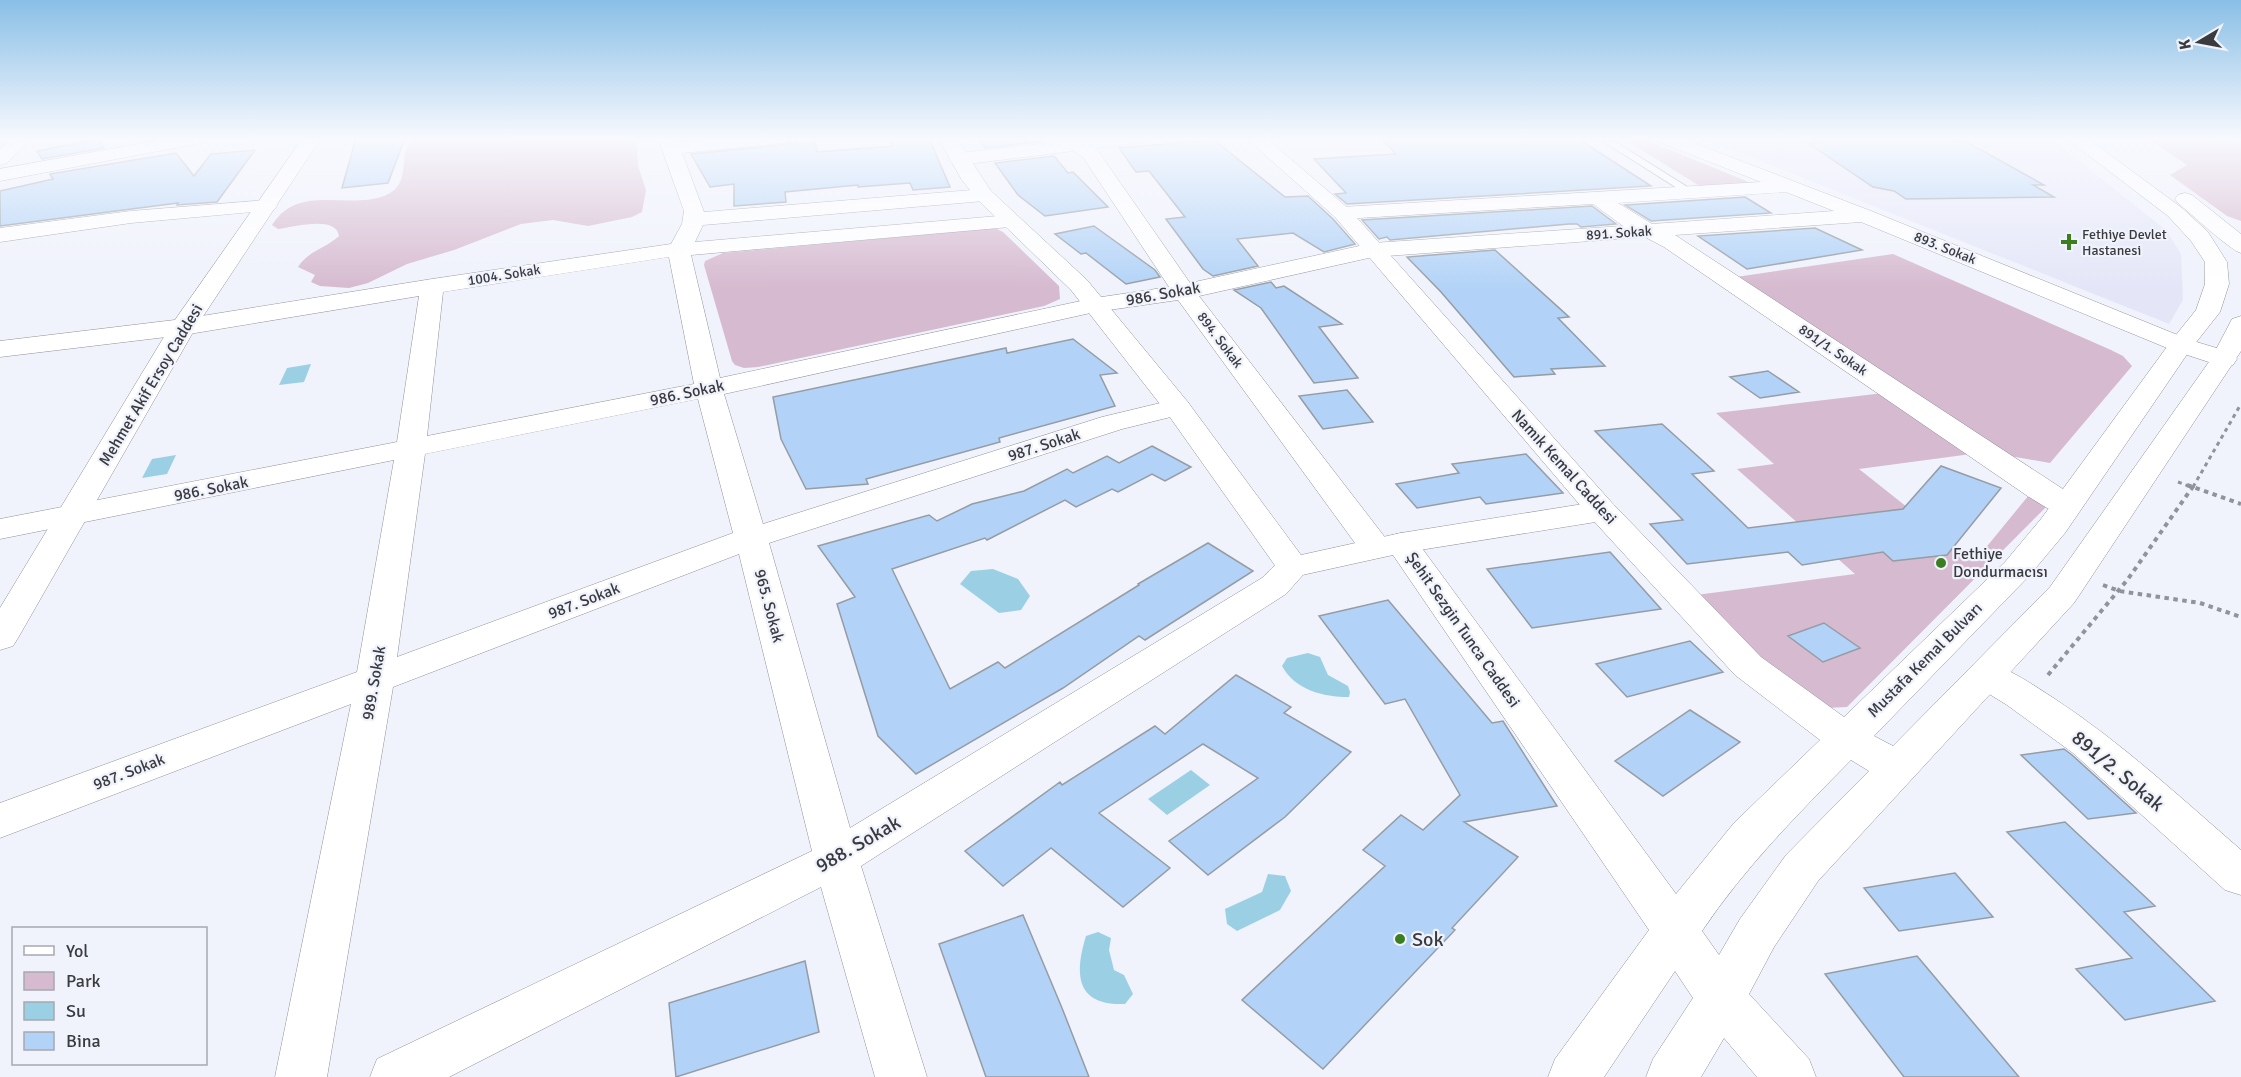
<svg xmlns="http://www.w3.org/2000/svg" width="2241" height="1077" font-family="Signika,sans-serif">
  <rect width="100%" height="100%" fill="#f0f2fc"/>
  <path fill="#e4e6f8" d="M1703 138H2050L2166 230 2181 254 2183 300 2169 324Z"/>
  <path fill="#d6bacf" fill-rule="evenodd" d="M415 138H636L638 166 646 190 642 212 632 217 588 226 553 220 521 224 454 250 407 264 368 283 349 288 320 286 311 282 315 275 298 267C308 251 326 248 339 236 336 215 294 227 278 229L272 225C299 183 345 210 384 196 416 184 394 151 415 138Z
    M1622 138H1641L1756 185 1703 188Z
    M2147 138H2241V221L2227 216 2170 175 2187 165Z
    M985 229H997L1003 232 1059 286 1060 299 1044 306 758 367 744 368 735 365 732 361 704 265 705 261 723 253Z
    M1893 254 2111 350 2123 356 2132 366 2050 463 2010 456 1736 277Z
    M1884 393 2048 505 1847 707 1825 708 1797 695 1696 595 1855 574 1737 469 1774 464 1716 413ZM1971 454 2029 495 1975 561 1859 469Z"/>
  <path fill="#9bd0e4" d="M311 364 304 382 279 385 287 368Z
    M176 455 167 474 142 478 152 459Z
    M993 569 1018 579 1030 596 1021 610 999 613 960 584 971 571Z
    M1308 653 1320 657 1328 675 1348 686 1350 692 1349 697C1323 697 1295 690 1282 666L1287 658Z
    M1191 770 1210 785 1167 815 1148 799Z
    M1268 874 1285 876 1291 891 1280 910 1237 931 1227 924 1225 909 1262 892Z
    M1098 932 1111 938 1109 950 1114 970 1124 975 1133 994 1125 1004C1076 1006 1074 975 1086 936Z"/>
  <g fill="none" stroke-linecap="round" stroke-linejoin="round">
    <path stroke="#9bd0e4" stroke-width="6" d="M2213 138 2241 142"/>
  </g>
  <path fill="#b2d3f7" stroke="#959ca4" stroke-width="1.5" d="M356 138H405L388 183 342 188Z
    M793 138 795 144 815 142 817 152 893 146 890 138H929L950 187 913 190 910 183 858 187V185L785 192 786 202 734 206V184L710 187 691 154 782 145 790 143Z
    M978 138H1040L1043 141 985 148Z
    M1381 138H1577L1651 186 1347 204 1335 194 1346 193 1314 159 1396 154Z
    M1815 138H1949L1956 141H1965L2044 185H2033L2054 197 1906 199 1894 191 1873 187 1808 143H1817L1812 140H1818Z
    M99 139 104 148 42 159 37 151Z
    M1214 140 1285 197 1308 196 1333 219 1355 244 1324 252 1293 233 1237 239 1258 266 1213 276 1203 269 1166 219 1185 217 1149 171 1136 172 1119 148Z
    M255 150 217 202 177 205 178 203 0 226V191L53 179 50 174 176 153 194 176 211 154Z
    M1054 156 1068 173 1073 172 1108 207 1045 216 1018 195 995 163Z
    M1745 197 1771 213 1651 221 1625 205Z
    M1592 206 1616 224 1581 227 1577 224H1569L1390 240 1387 237 1379 239 1362 220Z
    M1094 226 1155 270 1160 277 1126 284 1086 253 1081 254 1055 234Z
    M1815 228 1862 250 1747 269 1698 236Z
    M1495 250 1569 317 1558 318 1605 366 1551 369 1555 374 1514 377 1441 292 1407 257Z
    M1271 282 1276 288 1284 286 1342 324 1319 327 1358 378 1314 383 1261 308 1234 290Z
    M1073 339 1117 373 1100 375 1115 406 999 438 1000 442 866 479 868 484 806 489 781 439 773 397 1006 348 1007 353Z
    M1768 371 1799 392 1760 398 1730 377Z
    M1347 390 1373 422 1323 429 1299 396Z
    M1662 424 1714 471 1692 474 1748 528 1903 509 1941 466 2001 488 1947 555 1893 561 1883 552 1802 565 1788 552 1687 564 1650 524 1683 520 1595 431Z
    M1152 446 1191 467 1165 481 1152 474 1118 492 1112 489 1076 507 1065 500 987 540 985 538 892 569 950 689 998 662 1005 668 1139 585 1138 584 1208 543 1253 571 1145 640 1139 636 1063 688 916 774 878 736 837 604 855 597 818 546 929 515 937 521 972 504 1024 491 1067 469 1073 473 1107 456 1119 463Z
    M1526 454 1563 493 1486 504 1480 497 1417 508 1396 484 1459 473 1452 464Z
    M1610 552 1661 609 1532 628 1487 569Z
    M1388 600 1492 723 1503 721 1557 806 1464 822 1518 857 1452 928 1455 930 1323 1069 1242 1000 1385 866 1363 850 1401 815 1423 830 1460 795 1405 699 1385 704 1319 616Z
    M1824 623 1860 648 1823 662 1788 636Z
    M1690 641 1723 672 1627 697 1596 664Z
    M1236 675 1291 707 1284 713 1351 752 1285 817 1208 875 1169 841 1258 778 1203 744 1099 813 1170 868 1123 907 1051 848 1003 886 965 851 1060 782 1062 785 1155 726 1165 734Z
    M1690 710 1740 742 1663 796 1615 761Z
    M2064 749 2072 755 2136 813 2088 819 2021 755Z
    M2065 822 2155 906 2124 912 2215 1001 2125 1020 2076 969 2132 958 2007 832Z
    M1955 873 1993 917 1899 931 1864 888Z
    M1023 915 1062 1008 1089 1077H986L939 944Z
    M1917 956 2019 1077H1904L1825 974Z
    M805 961 819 1032 676 1077 669 1003Z"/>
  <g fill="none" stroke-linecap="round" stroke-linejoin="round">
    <defs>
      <path id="lane" d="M1598 138H1609L1697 193 1688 195Z"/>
      <path id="street" d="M12 138H31L7 163 0 165V149Z
        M658 138H676L678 142 722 138H791L788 142 782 143 682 153 704 212 984 189 991 191 994 195 991 199 984 201 703 225 695 242 1010 215 1018 216 1021 221 1018 226 1010 227 691 255 720 378 1095 298 1169 287 1083 157 1073 151 959 165 952 163 949 159 952 155 959 153 1057 142 1054 138H1147L1144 142 1138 143 1096 148 1190 283 1373 243 1623 226 1593 204 1342 219 1335 217 1331 213 1335 209 1342 207 1761 182 1659 142 1656 138H1681L1871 211 2190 340 2233 353 2237 359 2233 365 2224 367 2172 350 1861 222 1675 235 2078 499 2083 506 2078 513C2058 518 2046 507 2029 497L1664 247 1645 237 1373 257 1199 296 1387 540 1389 536 1401 533 1602 501 1613 504 1618 511 1613 518 1602 521 1401 553 1390 550 1387 554 1375 557 1363 554 1178 300 1095 312 724 394 763 524 1102 417 1177 399 1187 401 1191 407 1187 413 1122 429 769 543 850 828 1262 578C1276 564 1284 554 1305 560L1310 567 1286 594 861 866 927 1077H875L821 887 449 1077H370L377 1059 812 851 739 554 393 687 327 1077H275L351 704 0 838V803L357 672 394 460 0 539V519L397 442 419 296 183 335 0 357V341L183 319 432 279 671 244 682 224 684 211ZM1786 192 1834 211 1652 224 1618 203ZM669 257 694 384 427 436 443 292ZM698 399 733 533 397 657 425 454Z
        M267 200 274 202 277 206 274 210 131 223 0 242V228L131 211Z
        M1986 662C2011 669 2033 685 2055 699 2122 743 2181 798 2241 850V895L2225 890 2073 753 2007 705 1973 684 1967 675 1973 666Z"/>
      <path id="secondary" d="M172 138H210L207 142 201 143 0 181V169Z
        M303 138H321L196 327 18 638 13 646 0 650V608L170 327Z
        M938 138H956L991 191 1087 280 1187 401 1301 555 1401 533 1413 536 1676 894 1734 823 1820 740 1735 675 1591 518 1335 217 1246 138H1266L1349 209 1613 504 1761 657 1844 717 2005 562 2041 519 2172 340 2196 310 2205 284V262L2191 241 2168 216 2066 138H2087L2182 208 2208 232 2227 262 2229 284 2220 312 2190 350 2065 533 2029 576 1874 736 1893 746 2050 587 2211 359 2232 319 2241 316V351L2074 603 1818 881 1774 947 1749 994 1809 1059 1816 1077H1757L1724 1038 1701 1077H1646L1653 1059 1693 998 1675 971 1604 1077H1548L1555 1059 1649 930 1393 555 1293 577 1281 574 1167 413 1071 290 977 199 962 180ZM1851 760 1869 771 1786 855 1740 919 1719 955 1702 931C1745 867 1798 814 1851 760Z
        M2185 193 2192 195 2241 234V253C2230 250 2190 213 2178 203L2175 199 2178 195Z"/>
    </defs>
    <use href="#lane" stroke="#90919b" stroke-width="2"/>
    <use href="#street" stroke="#90919b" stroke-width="1"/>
    <use href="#secondary" stroke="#90919b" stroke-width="1"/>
    <path stroke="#91939a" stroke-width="3" stroke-dasharray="4 4" stroke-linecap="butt" d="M2178 482 2191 487
      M2193 487 2241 404"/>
    <path stroke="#91939a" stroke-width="4" stroke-dasharray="4.5 4.5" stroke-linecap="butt" d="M2187 485 2241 504
      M2103 585 2119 591 2200 603 2241 617
      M2048 675 2128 579 2194 485"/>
    <use href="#lane" fill="#fff" fill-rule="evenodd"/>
    <use href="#street" fill="#fff" fill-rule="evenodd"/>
    <use href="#secondary" fill="#fff" fill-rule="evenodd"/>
  </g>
  <linearGradient id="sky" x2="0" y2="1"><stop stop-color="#89bfe6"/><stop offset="0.48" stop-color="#f8f9fe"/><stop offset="1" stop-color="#f8f9fe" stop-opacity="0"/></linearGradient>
  <rect width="2241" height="289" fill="url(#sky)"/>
  <g fill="#3a7e20" stroke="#f0f2fc" stroke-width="2">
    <path d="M2066 233h6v6h6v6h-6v6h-6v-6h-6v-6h6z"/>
    <circle cx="1941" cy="563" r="6"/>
    <circle cx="1400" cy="939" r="6"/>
  </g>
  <g text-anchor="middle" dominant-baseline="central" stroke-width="4.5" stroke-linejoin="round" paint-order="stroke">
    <g font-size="14" fill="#3a3b3f" stroke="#f0f2fc">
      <text transform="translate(1619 233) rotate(-4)">891. Sokak</text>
      <text transform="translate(1945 248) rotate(22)">893. Sokak</text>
      <text transform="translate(504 275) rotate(-9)">1004. Sokak</text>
      <text transform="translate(1220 340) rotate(53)">894. Sokak</text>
      <text transform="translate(1833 350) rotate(34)">891/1. Sokak</text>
    </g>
    <g font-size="14" fill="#3a3b3f" stroke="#f0f2fc" text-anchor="start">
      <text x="2082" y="234">Fethiye Devlet<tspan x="2082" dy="16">Hastanesi</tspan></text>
    </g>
    <g font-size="16" fill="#3a3b3f" stroke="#f0f2fc">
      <text transform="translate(1163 294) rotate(-10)">986. Sokak</text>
      <text transform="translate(151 385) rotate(-59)">Mehmet Akif Ersoy Caddesi</text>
      <text transform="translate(687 393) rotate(-12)">986. Sokak</text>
      <text transform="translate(1044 445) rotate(-18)">987. Sokak</text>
      <text transform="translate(1564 467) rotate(48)">Namık Kemal Caddesi</text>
      <text transform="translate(211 489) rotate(-11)">986. Sokak</text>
      <text transform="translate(584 601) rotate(-21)">987. Sokak</text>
      <text transform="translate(769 606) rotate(75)">965. Sokak</text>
      <text transform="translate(1463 630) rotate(55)">Şehit Sezgin Tunca Caddesi</text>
      <text transform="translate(1925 660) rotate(-45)">Mustafa Kemal Bulvarı</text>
      <text transform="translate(374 683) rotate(-80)">989. Sokak</text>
      <text transform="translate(129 772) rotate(-21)">987. Sokak</text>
    </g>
    <g font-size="16" fill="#3a3b3f" stroke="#f0f2fc" text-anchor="start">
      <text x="1953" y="554">Fethiye<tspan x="1953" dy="18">Dondurmacısı</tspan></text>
    </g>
    <g font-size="20" fill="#3a3b3f" stroke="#f0f2fc">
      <text transform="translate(2118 771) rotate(40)">891/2. Sokak</text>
      <text transform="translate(858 844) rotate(-30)">988. Sokak</text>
    </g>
    <g font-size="20" fill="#3a3b3f" stroke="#f0f2fc" text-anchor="start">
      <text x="1412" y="939">Sok</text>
    </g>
  </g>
  <rect x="12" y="927" width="195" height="138" fill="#f0f2fc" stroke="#a7a9b0" stroke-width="1.5"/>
  <rect x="24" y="946" width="30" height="9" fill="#ffffff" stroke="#a7a9b0" stroke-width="1.5"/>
  <text x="66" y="957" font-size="18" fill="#3a3b3f">Yol</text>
  <rect x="24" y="972" width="30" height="18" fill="#d6bacf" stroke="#a7a9b0" stroke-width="1.5"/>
  <text x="66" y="987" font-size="18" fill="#3a3b3f">Park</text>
  <rect x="24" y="1002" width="30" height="18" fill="#9bd0e4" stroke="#a7a9b0" stroke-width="1.5"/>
  <text x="66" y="1017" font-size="18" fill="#3a3b3f">Su</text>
  <rect x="24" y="1032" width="30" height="18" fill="#b2d3f7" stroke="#a7a9b0" stroke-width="1.5"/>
  <text x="66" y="1047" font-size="18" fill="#3a3b3f">Bina</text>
  <g transform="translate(2199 42) rotate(260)" stroke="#f0f2fc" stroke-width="4.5" paint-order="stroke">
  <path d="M0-4.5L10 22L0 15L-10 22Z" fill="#3a3b3f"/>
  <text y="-9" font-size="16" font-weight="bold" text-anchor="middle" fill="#3a3b3f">K</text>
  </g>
</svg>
